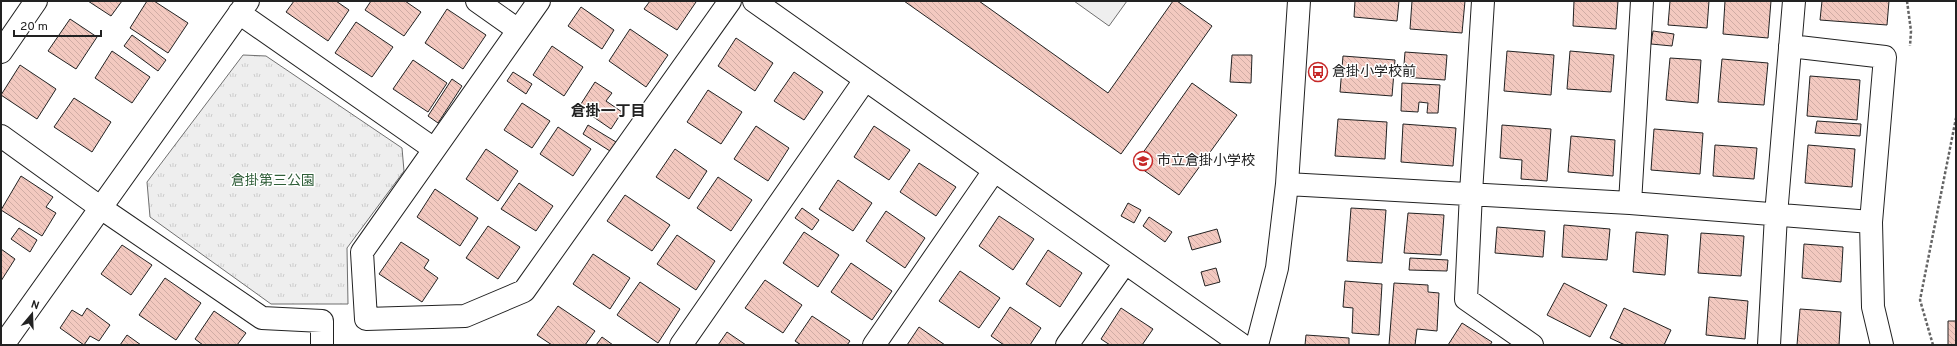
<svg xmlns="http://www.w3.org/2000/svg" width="1957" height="346" font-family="Overpass,'Noto Sans JP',sans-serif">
  <defs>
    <pattern id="grass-tufts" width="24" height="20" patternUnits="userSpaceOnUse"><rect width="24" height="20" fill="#eee"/><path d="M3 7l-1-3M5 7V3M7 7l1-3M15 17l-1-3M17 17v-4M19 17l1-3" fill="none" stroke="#ccc"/></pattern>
    <pattern id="building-back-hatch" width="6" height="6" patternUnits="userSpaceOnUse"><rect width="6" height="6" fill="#f3c9c0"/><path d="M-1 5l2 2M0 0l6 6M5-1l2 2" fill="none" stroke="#d0aca5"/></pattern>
  </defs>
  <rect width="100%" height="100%" fill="#fff"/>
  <path fill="url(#grass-tufts)" stroke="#6f6f6f" d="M243 55 266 56 402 148 404 171 347 248 348 304H271L150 217 147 182Z"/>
  <path fill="#eee" stroke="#6f6f6f" d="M1074 1H1127L1109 26Z"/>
  <path fill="url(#building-back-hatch)" stroke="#222" d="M88 1H122L111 16Z
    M147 1H154L188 23 168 53 130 28Z
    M294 1H336L349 10 328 41 286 12Z
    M371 1H405L421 12 404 36 365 10Z
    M650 1H696V2L677 30 644 9Z
    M904 1H979L1108 93 1173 1H1177L1212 26 1121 154Z
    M1355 1H1399L1397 21 1354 17Z
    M1412 1H1465L1462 33 1410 29Z
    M1574 1H1618L1616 29 1573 26Z
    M1670 1H1709L1707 28 1668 25Z
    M1725 1H1771L1768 38 1723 34Z
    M1822 1H1889L1887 25 1820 20Z
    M581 7 614 30 602 49 568 26Z
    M447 9 486 35 463 69 425 43Z
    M70 19 97 37 76 69 48 51Z
    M356 22 393 47 372 77 335 53Z
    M630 29 668 55 646 87 609 61Z
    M1653 31 1674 34 1672 46 1651 44Z
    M132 35 166 60 158 71 124 46Z
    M736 38 773 63 755 91 718 66Z
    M552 46 583 67 564 96 533 75Z
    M112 51 150 77 132 103 95 78Z
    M1507 51 1554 55 1551 95 1504 91Z
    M1570 51 1614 55 1611 92 1567 89Z
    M1405 52 1447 55 1445 80 1403 77Z
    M1232 55H1252L1251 83 1230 82Z
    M1343 56 1395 60 1392 96 1340 92Z
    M1670 58 1701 60 1698 103 1666 100Z
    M1722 59 1768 63 1764 105 1718 102Z
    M413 60 447 83 428 112 393 89Z
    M20 65 56 89 37 119 1 95Z
    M513 72 532 84 526 94 507 81Z
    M794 72 823 92 804 120 774 101Z
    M1810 76 1860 80 1857 120 1807 116Z
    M452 79 462 86 438 123 428 116Z
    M595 82 612 93 606 101 622 112 611 129 579 107Z
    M1192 83 1237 115 1179 195 1135 164Z
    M1402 83 1440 85 1438 113H1427L1428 103 1419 102 1418 112 1401 111Z
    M708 90 742 112 721 144 687 122Z
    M74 98 111 122 92 152 54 127Z
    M522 103 550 121 532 148 504 130Z
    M1338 119 1387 122 1385 159 1335 156Z
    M1817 121 1861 124 1860 136 1815 133Z
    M1403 124 1456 128 1453 166 1401 162Z
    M588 125 616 142 610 151 583 134Z
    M1502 125 1551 129 1547 181 1521 179 1522 160 1500 158Z
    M756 126 789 148 768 181 734 159Z
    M874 126 910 150 889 180 854 157Z
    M558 127 591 149 573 176 540 154Z
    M1654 129 1703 133 1700 174 1651 170Z
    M1571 136 1615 140 1613 176 1568 172Z
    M1715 145 1757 148 1754 179 1713 176Z
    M1808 145 1855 149 1852 187 1805 183Z
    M486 149 518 171 498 201 466 179Z
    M675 149 707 171 689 199 656 177Z
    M919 163 956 187 936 216 900 192Z
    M21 176 53 197 46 207 56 213 42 236 1 210Z
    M718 177 752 200 731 231 697 208Z
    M838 180 872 203 853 231 819 209Z
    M519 183 553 206 536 231 501 209Z
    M435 189 478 218 460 246 417 217Z
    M625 195 670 225 652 251 607 221Z
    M1128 203 1141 210 1134 223 1121 216Z
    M802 208 819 220 812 230 795 218Z
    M1351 208 1386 210 1382 263 1347 261Z
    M886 211 925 238 905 268 866 241Z
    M1408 213 1444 215 1441 255 1404 253Z
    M999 216 1034 239 1013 270 979 246Z
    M1149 217 1172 232 1165 242 1143 226Z
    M1564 225 1610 229 1607 260 1562 257Z
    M488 226 520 247 498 279 466 258Z
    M1497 227 1545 231 1543 257 1495 253Z
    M19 228 37 240 30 252 11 239Z
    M1217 229 1221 242 1192 250 1188 237Z
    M804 232 839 255 818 287 783 263Z
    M1636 232 1668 235 1665 275 1633 272Z
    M1701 233 1744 236 1741 276 1698 273Z
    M677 235 715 261 696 290 657 264Z
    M401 242 429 260 424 268 438 278 422 302 379 274Z
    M1804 244 1843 247 1841 282 1802 278Z
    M122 245 152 265 131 295 101 274Z
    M1 249 15 259 1 281Z
    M1048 250 1082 273 1060 307 1026 284Z
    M593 254 630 278 610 309 573 284Z
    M1410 258 1448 260 1447 271 1409 270Z
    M851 263 892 291 872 320 831 292Z
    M1216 268 1220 282 1205 286 1201 272Z
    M960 271 1000 298 979 328 939 301Z
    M165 278 201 303 176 340 139 315Z
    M765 280 802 305 783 333 745 308Z
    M1345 281 1382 284 1379 335 1352 333 1353 308 1343 307Z
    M640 282 680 309 658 343 617 315Z
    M1394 283 1428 285V292L1439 293 1437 331 1417 329 1415 345H1389Z
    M1564 283 1607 305 1590 337 1547 315Z
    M1709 297 1748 301 1745 339 1706 335Z
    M558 306 595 331 585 345H552L537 335Z
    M1010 307 1041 328 1030 345H1004L991 336Z
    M87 308 110 325 99 341 90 336 84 345 60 328 72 310 82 316Z
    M1121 308 1153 329 1142 345H1110L1101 339Z
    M1624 308 1671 330 1664 345H1625L1610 338Z
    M1800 309 1841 312 1839 345H1797Z
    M214 311 246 333 237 345H203L195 339Z
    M812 316 850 341 847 345H801L795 341Z
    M1948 321H1956V345H1948Z
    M1462 323 1492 342 1490 345H1448Z
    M919 327 945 345H907Z
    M727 332 746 345H718Z
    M127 335 141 345H120Z
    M1306 335 1349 338V345H1351H1305Z
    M602 337 613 345H596Z"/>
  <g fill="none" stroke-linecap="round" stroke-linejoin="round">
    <defs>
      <path id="minor" d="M477 1 518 30
        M539 1 362 252 366 319 465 316 524 291 730 1
        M754 1 1242 345
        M1483 1 1471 193 1466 299 1532 345
        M239 13 434 149
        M1790 46 1885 57 1871 222 1873 307 1882 345
        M1 52 36 1
        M1 136 101 208 262 318 322 321V345
        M1287 184 1630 203 1871 222
        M1630 203 1642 1
        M3 345 248 1
        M681 345 865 80
        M874 345 994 171
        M1067 345 1125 263
        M1257 345 1277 268 1287 184 1299 1
        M1769 345 1776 215 1794 1"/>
    </defs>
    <use href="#minor" stroke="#222" stroke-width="24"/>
    <path stroke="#646464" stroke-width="2.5" stroke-dasharray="3 2" stroke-linecap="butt" d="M1907 1 1911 31 1910 46
      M1933 345 1920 300 1956 118"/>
    <use href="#minor" stroke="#fff" stroke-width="22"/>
  </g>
  <defs>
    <symbol id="bus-ring" viewBox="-11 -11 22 22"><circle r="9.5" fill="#fff" stroke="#c62828" stroke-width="1.5"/><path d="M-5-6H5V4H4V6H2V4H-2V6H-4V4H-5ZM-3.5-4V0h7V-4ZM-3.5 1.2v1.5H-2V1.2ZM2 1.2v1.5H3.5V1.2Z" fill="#c62828"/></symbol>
    <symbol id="school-ring" viewBox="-11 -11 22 22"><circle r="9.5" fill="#fff" stroke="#c62828" stroke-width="1.5"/><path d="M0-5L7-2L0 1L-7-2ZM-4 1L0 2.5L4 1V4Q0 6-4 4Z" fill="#c62828"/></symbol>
  </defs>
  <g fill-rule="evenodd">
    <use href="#bus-ring" x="1307" y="61" width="22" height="22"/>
    <use href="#school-ring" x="1132" y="150" width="22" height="22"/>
  </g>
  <g text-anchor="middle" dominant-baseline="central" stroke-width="3" stroke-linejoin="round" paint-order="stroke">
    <g font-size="14" fill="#222" stroke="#fff" text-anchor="start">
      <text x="1332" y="72">倉掛小学校前</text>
      <text x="1157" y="161">市立倉掛小学校</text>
    </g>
    <g font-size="14" fill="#2f5e38" stroke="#fff">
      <text x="273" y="181">倉掛第三公園</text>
    </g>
    <g font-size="15" font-weight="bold" fill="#222" stroke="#fff">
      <text x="608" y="112">倉掛一丁目</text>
    </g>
  </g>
  <rect width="1957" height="346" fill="none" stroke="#222222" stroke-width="4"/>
  <g transform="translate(32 314) rotate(19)" stroke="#ffffff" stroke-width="3" paint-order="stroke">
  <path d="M0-3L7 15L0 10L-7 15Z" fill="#222222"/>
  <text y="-6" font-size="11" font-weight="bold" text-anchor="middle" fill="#222222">N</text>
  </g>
  <path d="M14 30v6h87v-6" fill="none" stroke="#222222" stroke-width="2"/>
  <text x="20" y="30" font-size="12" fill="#222222" stroke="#ffffff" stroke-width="3" paint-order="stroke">20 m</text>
</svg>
